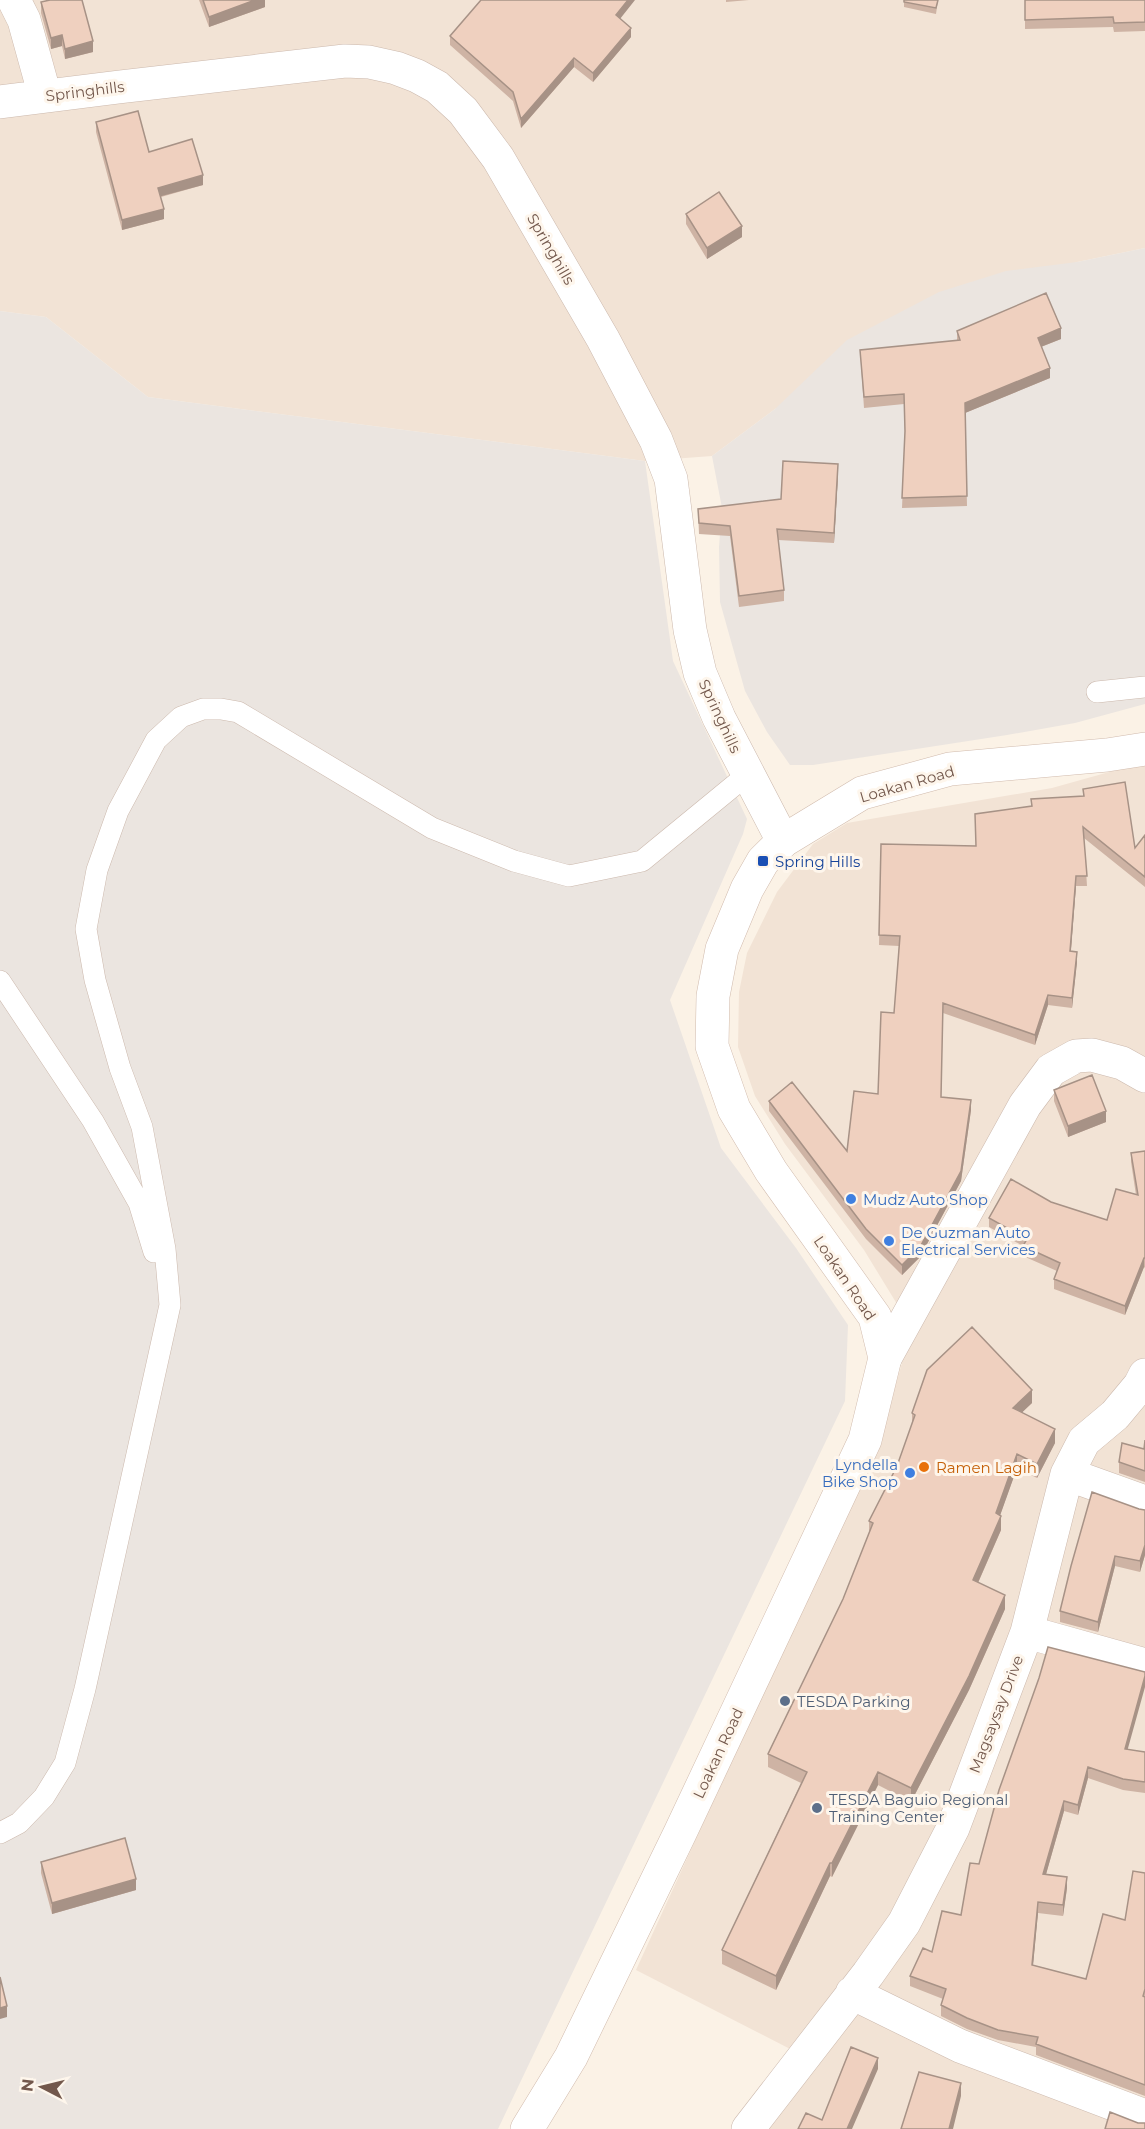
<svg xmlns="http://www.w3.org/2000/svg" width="1145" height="2129" font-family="Montserrat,sans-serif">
  <rect width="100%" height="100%" fill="#fbf2e6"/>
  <path fill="#f2e3d5" d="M0 0H1145V248L1077 262 775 409 712 456 645 461 148 397 46 317 0 311Z
    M1145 762V2129H736L796 2052 636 1970 829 1548 879 1443 904 1356 897 1304 864 1250 785 1144 755 1096 738 1047 739 992 747 953 777 892 813 844 847 823 1052 788Z"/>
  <path fill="#ebe5e0" d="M1145 248V704L1075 723 1007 735 813 765H790L767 732 745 691 720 602 719 547 722 508 712 456 775 409 847 340 939 292 1006 271 1077 262Z
    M0 311 46 317 148 397 645 461 673 661 747 819 743 834 670 1000 721 1148 796 1248 848 1325 845 1401 498 2129H0Z"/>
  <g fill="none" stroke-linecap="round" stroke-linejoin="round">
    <defs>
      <path id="service" d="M1097 692 1145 687
        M0 981 93 1121 139 1203 154 1252
        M0 1833 19 1823 44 1797 65 1763 85 1689 170 1305 165 1249 142 1127 120 1068 95 980 86 929 97 870 118 811 156 740 181 717 203 709H221L238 712 432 828 514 861 569 876 642 861 748 774"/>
      <path id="minor" d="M14 0 24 20 45 96
        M0 102 119 87 345 61 369 62 396 68 417 76 437 87 463 111 498 158 603 339 656 440 671 479 690 630 700 673 719 718 783 841
        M885 1358 1025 1105 1051 1070 1076 1056 1092 1055 1122 1063 1145 1076
        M1067 1474 1145 1502
        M1027 1632 1145 1665
        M852 1993 960 2046 1145 2116
        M748 2129 868 1974 904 1923 953 1828 1027 1632 1067 1474 1084 1441 1115 1415 1140 1385 1145 1375"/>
      <path id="secondary" d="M527 2129 571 2057 680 1833 865 1440 885 1358 875 1317 771 1171 734 1109 712 1046 713 996 722 949 747 889 763 861 783 841 862 793 950 769 1107 755 1145 749"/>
    </defs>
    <use href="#service" stroke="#ccb9ad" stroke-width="22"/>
    <use href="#minor" stroke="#ccb9ad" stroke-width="34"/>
    <use href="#secondary" stroke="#d1bbad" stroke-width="34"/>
    <use href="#service" stroke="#fff" stroke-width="21"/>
    <use href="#minor" stroke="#fff" stroke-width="33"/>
    <use href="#secondary" stroke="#fff" stroke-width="33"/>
  </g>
  <path fill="#ceb3a4" d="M199 0H265V7L209 27Z
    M726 0H749L726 2Z
    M904 0H938L936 14 904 7Z
    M1025 0H1145V31L1114 32 1113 27 1025 29Z
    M41 2 93 52 65 59 62 46 51 49 41 13Z
    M620 19 631 37 593 82 574 67 521 128 513 101 450 45V36Z
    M96 122 149 152 203 185 161 197 164 219 122 230 96 132Z
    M686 214 742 237 707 259 686 224Z
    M957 331 1061 339 1041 347 1050 378 965 413 967 506 902 508 905 435 904 404 864 408 860 350 957 341Z
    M838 475 834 543 778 540 784 590V601L739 607 730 536 699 534 698 509 781 499Z
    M1083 789 1135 848 1145 835V887L1084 838 1087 886H1076L1071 951 1077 962 1072 1008 1048 1005 1035 1045 943 1013 941 1097 971 1110 961 1181 920 1257 902 1275 866 1239 769 1111V1101L847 1151 878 1094 894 1013 899 946 879 945 881 844 976 846 1031 806V799L1083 796Z
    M1054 1090 1106 1122 1068 1137 1054 1101Z
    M1145 1151V1268L1144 1267 1125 1315 1054 1289V1279L1057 1271 1023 1256V1246L989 1227V1218L1051 1202 1107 1220 1136 1195 1131 1162V1153Z
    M1032 1403 1022 1412 1055 1443 1037 1478 1017 1468 1000 1515 1001 1530 978 1583 1005 1609 969 1690 911 1802 878 1785 832 1877 830 1876 776 1990 722 1964V1950L801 1783 768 1767V1754L843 1599 869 1533V1521L897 1466 912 1424V1413Z
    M1145 1440V1482L1119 1473V1462L1144 1449Z
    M1139 1509 1145 1510V1555L1140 1572 1115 1566 1098 1632 1060 1622V1611Z
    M1127 1749 1145 1752V1793L1123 1790 1088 1778 1078 1815 1064 1811 1046 1874 1067 1888 1063 1916 1038 1913 1033 1965 1086 1979 1125 1920 1145 1873V2096L1036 2055V2047L998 2040 967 2029 941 2016V2005L943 1999 910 1986V1976L932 1952 961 1915 979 1864 999 1790Z
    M41 1862 136 1890 52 1914 41 1873Z"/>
  <path fill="#a79286" d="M255 0H265V7L209 27V17Z
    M628 0H635L616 24V15Z
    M631 28V37L593 82V73Z
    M62 35V46L51 49V38Z
    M93 41V52L65 59V49Z
    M574 58V67L521 128V119Z
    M203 175V185L158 197V188Z
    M164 209V219L122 230V220Z
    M742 226V237L707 259V248Z
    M1061 328V339L1038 348V338Z
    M1050 368V378L965 413V403Z
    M838 464V475L834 543V533Z
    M1076 876V886L1070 961V951Z
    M1077 952V962L1072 1008V998Z
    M1048 995V1005L1035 1045V1035Z
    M971 1100V1110L961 1181 920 1257 902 1275V1265Z
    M1106 1111V1122L1068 1137V1126Z
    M1144 1258V1267L1125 1315V1306Z
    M1032 1390V1403L1013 1421V1408Z
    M1055 1429V1443L1037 1478V1464Z
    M1017 1454V1468L996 1527V1513Z
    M1001 1516V1530L973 1594V1580Z
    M1145 1545V1555L1140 1572V1561Z
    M1115 1556V1566L1098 1632V1622Z
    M1005 1595V1609L969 1690 911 1802V1788Z
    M1145 1676V1687L1125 1759V1749Z
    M1088 1767V1778L1078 1815V1805Z
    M878 1772V1785L832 1877V1863Z
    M1064 1801V1811L1043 1885V1874Z
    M830 1863V1876L776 1990V1976Z
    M1067 1877V1888L1063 1916V1905Z
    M136 1879V1890L52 1914V1903Z
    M1038 1902V1913L1032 1976V1965Z
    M7 2006V2017L0 2019V2008Z
    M878 2058V2069L852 2129H847Z
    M961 2083V2096L953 2129H949Z"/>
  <path fill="#efd0bf" stroke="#a79286" stroke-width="1.5" d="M50 0H82L93 41 65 49 62 35 51 38 41 2Z
    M203 0H255L209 17Z
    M481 0H628L616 15 631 28 593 73 574 58 521 119 513 92 450 36Z
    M904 0H938L936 8 904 2Z
    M1025 0H1145V22L1114 23 1113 17 1025 20Z
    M138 111 149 152 192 139 203 175 158 188 164 209 122 220 96 122Z
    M719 192 742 226 707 248 686 214Z
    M1046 293 1061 328 1038 338 1050 368 965 403 967 496 902 498 905 431 904 394 864 397 860 350 960 340 957 331Z
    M783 461 838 464 834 533 777 529 784 590 739 596 730 526 699 523 698 509 781 499Z
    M1125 782 1135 848 1145 835V877L1083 827 1087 876H1076L1070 951 1077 952 1072 998 1048 995 1035 1035 943 1003 941 1097 971 1100 961 1171 920 1247 902 1265 866 1229 769 1101 792 1082 847 1151 854 1091 878 1094 881 1012 894 1013 900 936 879 935 881 844 976 846 975 814 1032 806 1031 799 1084 796 1083 789Z
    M1092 1075 1106 1111 1068 1126 1054 1090Z
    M1145 1151V1258H1144L1125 1306 1054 1279 1060 1263 1023 1246 1027 1239 989 1218 1011 1179 1051 1202 1107 1220 1116 1189 1138 1195 1131 1153Z
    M972 1327 1032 1390 1013 1408 1055 1429 1037 1464 1017 1454 996 1513 1001 1516 973 1580 1005 1595 969 1676 911 1788 878 1772 832 1863H830L776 1976 722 1950 807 1772 768 1754 843 1599 873 1523 869 1521 897 1466 915 1415 912 1413 927 1370Z
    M1145 1440V1471L1119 1462 1122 1443 1144 1449Z
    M1092 1492 1139 1509 1145 1510V1545L1140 1561 1115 1556 1098 1622 1060 1611 1071 1566Z
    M1048 1647 1145 1672V1676L1125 1749 1145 1752V1782L1123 1779 1088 1767 1078 1805 1064 1801 1043 1874 1067 1877 1063 1905 1038 1902 1032 1965 1086 1979 1103 1914 1125 1920 1133 1871 1145 1873V1989L1143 1996 1145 1997V2085L1036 2044 1038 2037 998 2030 967 2018 941 2005 946 1989 910 1976 923 1948 932 1952 942 1911 961 1915 970 1863 979 1864 999 1790 1039 1678Z
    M125 1838 136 1879 52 1903 41 1862Z
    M0 1977 7 2006 0 2008Z
    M851 2047 878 2058 847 2129H798L806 2113 822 2120Z
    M919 2072 961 2083 949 2129H901Z
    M1110 2112 1138 2123H1145V2129H1105Z"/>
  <rect fill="#1a4fb4" stroke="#fef6ec" stroke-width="2" x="757" y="855" width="12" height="12" rx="3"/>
  <g fill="#3f7fe0" stroke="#fef6ec" stroke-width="2">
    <circle cx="851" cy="1199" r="6"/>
    <circle cx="889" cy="1241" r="6"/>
    <circle cx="910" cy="1473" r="6"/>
  </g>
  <circle fill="#e8710a" stroke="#fef6ec" stroke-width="2" cx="924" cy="1467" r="6"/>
  <g fill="#5c6f8a" stroke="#fef6ec" stroke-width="2">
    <circle cx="785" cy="1701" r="6"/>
    <circle cx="817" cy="1808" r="6"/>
  </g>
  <g text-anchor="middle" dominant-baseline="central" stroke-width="6" stroke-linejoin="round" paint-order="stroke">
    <g font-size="15" fill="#73584c" stroke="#fef6ec">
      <text transform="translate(85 91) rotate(-7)">Springhills</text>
      <text transform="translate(551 249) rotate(60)">Springhills</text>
      <text transform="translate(720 716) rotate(65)">Springhills</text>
      <text transform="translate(907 784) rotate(-16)">Loakan Road</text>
      <text transform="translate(845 1278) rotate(56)">Loakan Road</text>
      <text transform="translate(996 1714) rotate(-69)">Magsaysay Drive</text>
      <text transform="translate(718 1753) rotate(-65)">Loakan Road</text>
    </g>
    <g font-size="15" fill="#164399" stroke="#fef6ec" text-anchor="start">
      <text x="775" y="861">Spring Hills</text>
    </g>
    <g font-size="15" fill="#366cbe" stroke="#fef6ec" text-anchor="start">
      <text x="863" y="1199">Mudz Auto Shop</text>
      <text x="901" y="1232">De Guzman Auto<tspan x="901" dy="17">Electrical Services</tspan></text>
      <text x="898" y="1464" text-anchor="end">Lyndella<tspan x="898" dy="17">Bike Shop</tspan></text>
    </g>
    <g font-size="15" fill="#c56008" stroke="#fef6ec" text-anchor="start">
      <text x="936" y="1467">Ramen Lagih</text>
    </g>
    <g font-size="15" fill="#4e5e75" stroke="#fef6ec" text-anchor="start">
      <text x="797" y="1701">TESDA Parking</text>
      <text x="829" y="1799">TESDA Baguio Regional<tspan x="829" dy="17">Training Center</tspan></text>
    </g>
  </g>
  <g transform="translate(42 2087) rotate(277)" stroke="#fef6ec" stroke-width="4.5" paint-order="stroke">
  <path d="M0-4.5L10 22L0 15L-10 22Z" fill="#73584c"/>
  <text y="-9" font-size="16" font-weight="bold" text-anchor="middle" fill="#73584c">N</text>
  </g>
</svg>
